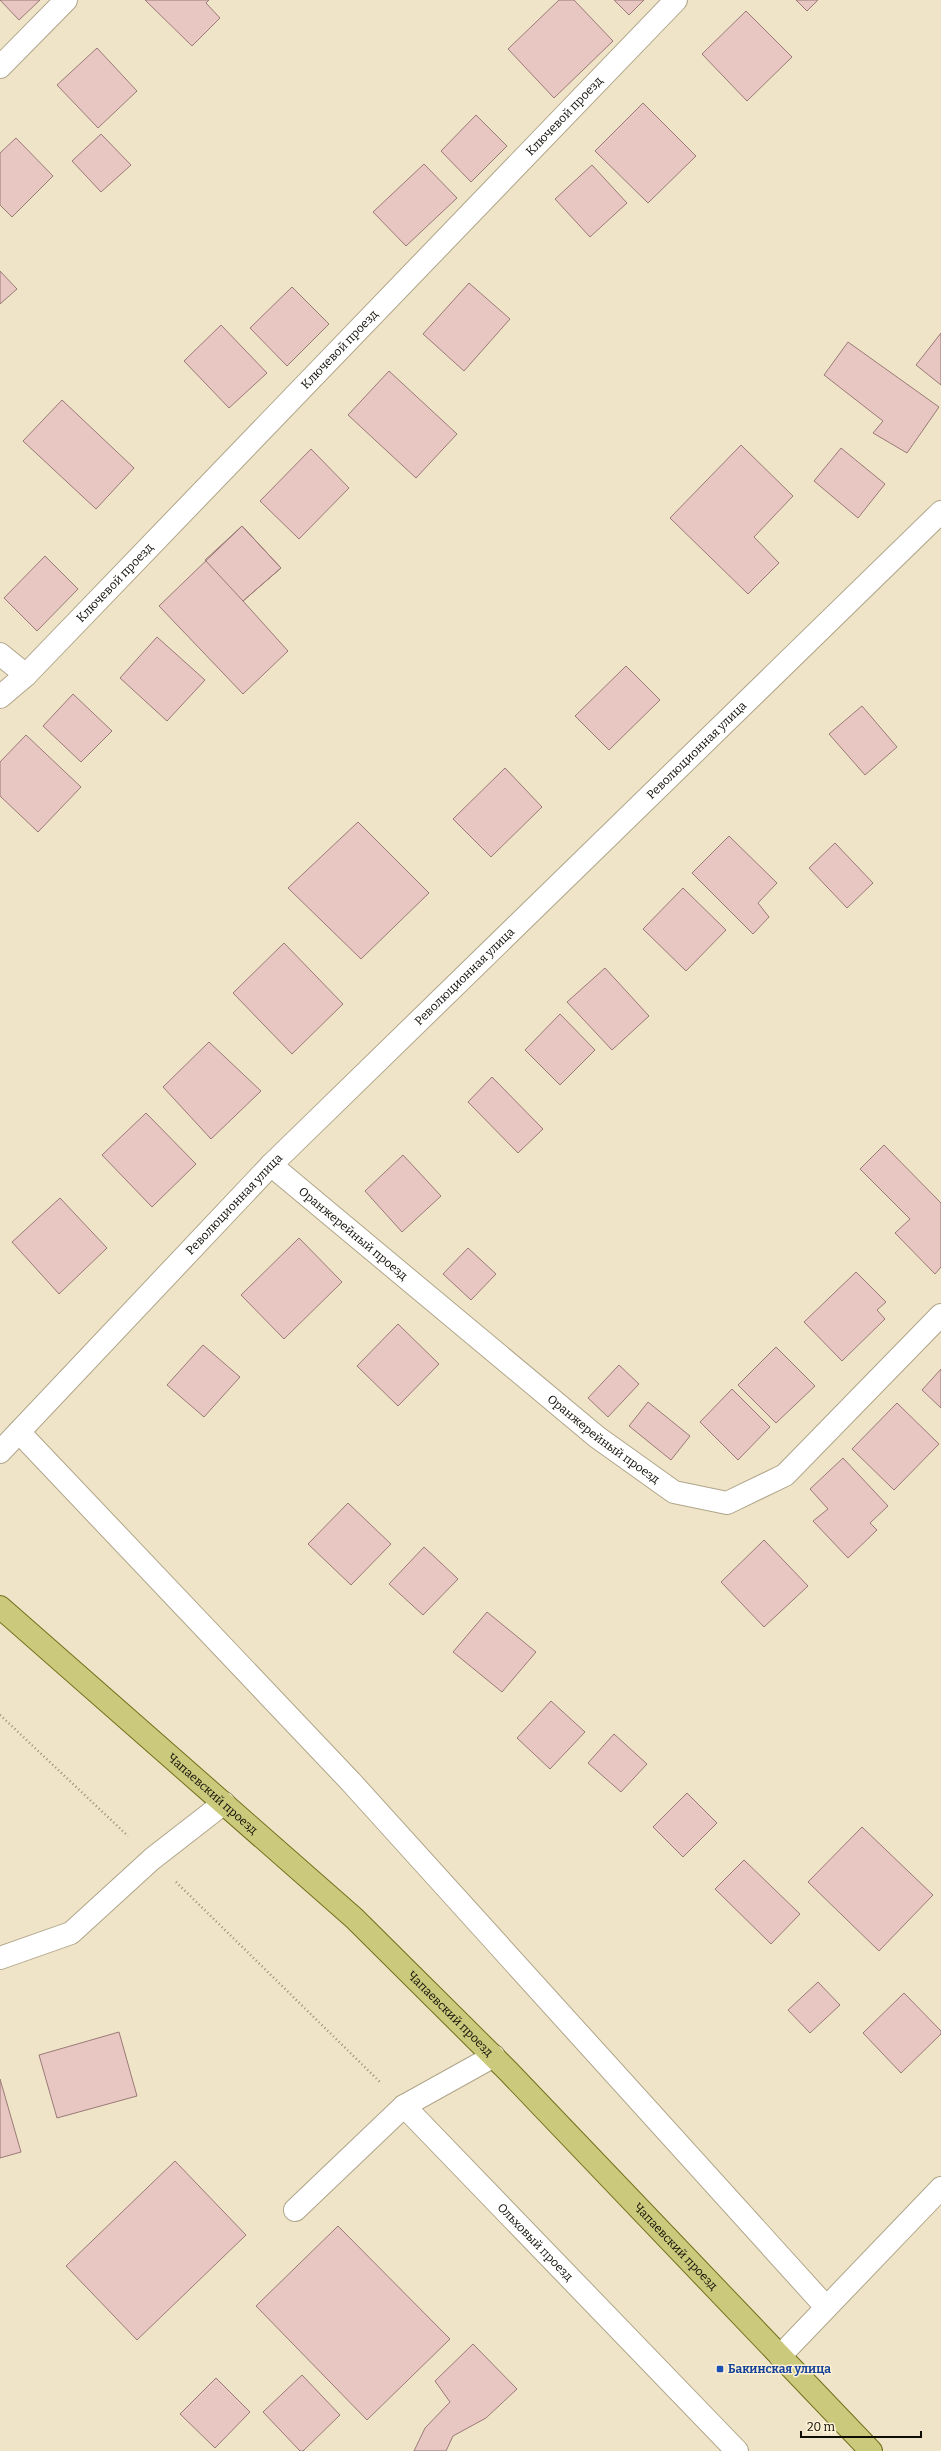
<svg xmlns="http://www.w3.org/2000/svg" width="941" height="2451" font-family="Bitter,serif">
  <rect width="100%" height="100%" fill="#efe4c8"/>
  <path fill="#e8c6c1" stroke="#9a7a77" d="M0 0H40L19 20Z
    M145 0H209L206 3 220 18 192 46Z
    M559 0H574L613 41 554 98 508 49Z
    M614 0H644L629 15Z
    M796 0H818L807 11Z
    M746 11 792 57 747 101 702 54Z
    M97 48 137 91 98 128 57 85Z
    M643 103 696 156 648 203 595 151Z
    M476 115 507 146 471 182 441 151Z
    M101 134 131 165 101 192 72 161Z
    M16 138 53 176 12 217 0 205V153Z
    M424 164 457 198 406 246 373 212Z
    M592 165 627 203 590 237 555 199Z
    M0 271 17 289 0 304Z
    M469 283 510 319 464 371 423 334Z
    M292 287 329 324 287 366 250 328Z
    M221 325 267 373 229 408 184 361Z
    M941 333V385L916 365Z
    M848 342 939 407 907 453 873 433 883 421 824 375Z
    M389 371 457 434 416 478 348 415Z
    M62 400 134 468 96 509 23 441Z
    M741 445 793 496 754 537 779 563 748 594 670 518Z
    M841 448 885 484 858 518 814 481Z
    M311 449 349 488 299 539 260 501Z
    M242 526 281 568 243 601 288 651 243 694 159 606Z
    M242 526 281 568 243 601 205 560Z
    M45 556 78 589 37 631 4 598Z
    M157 637 205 680 167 721 120 678Z
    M626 666 660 700 609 750 575 716Z
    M73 694 112 731 81 762 43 726Z
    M862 706 897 747 865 775 829 734Z
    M26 735 81 787 38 832 0 796V762Z
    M505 768 542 807 491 857 453 819Z
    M358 822 429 893 361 959 288 888Z
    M729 836 777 883 758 903 769 917 753 934 692 873Z
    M835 843 873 883 847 908 809 868Z
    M683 888 726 930 686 971 643 929Z
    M284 943 343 1004 292 1054 233 993Z
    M605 968 649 1016 612 1050 567 1002Z
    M560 1014 595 1050 560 1085 525 1050Z
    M209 1042 261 1091 211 1139 163 1087Z
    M492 1077 543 1129 518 1153 468 1102Z
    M146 1113 196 1164 152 1207 102 1155Z
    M884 1145 941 1203V1267L935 1274 895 1233 910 1219 860 1169Z
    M403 1155 441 1196 402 1232 365 1191Z
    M60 1198 107 1248 59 1294 12 1242Z
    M299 1238 342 1282 284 1339 241 1295Z
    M468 1248 496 1274 471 1300 443 1274Z
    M856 1272 886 1302 877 1310 885 1319 842 1361 804 1322Z
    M398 1324 439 1364 398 1406 357 1366Z
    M203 1345 240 1377 204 1417 167 1385Z
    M776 1347 815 1386 776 1423 738 1385Z
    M619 1365 639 1384 608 1417 588 1398Z
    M941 1369V1408L922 1390Z
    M732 1389 770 1427 738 1460 700 1422Z
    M648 1402 690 1436 671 1460 629 1426Z
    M897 1403 939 1444 894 1490 852 1449Z
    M843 1458 888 1506 870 1523 877 1530 848 1558 813 1521 828 1509 810 1489Z
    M348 1503 391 1544 351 1585 308 1544Z
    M764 1540 808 1586 764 1627 721 1582Z
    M424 1547 458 1579 423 1615 389 1584Z
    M487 1612 536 1652 502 1692 453 1652Z
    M551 1701 585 1732 550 1769 517 1738Z
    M614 1734 647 1764 621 1792 588 1763Z
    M687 1793 717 1823 683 1857 653 1827Z
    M862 1827 933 1895 879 1951 808 1882Z
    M744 1860 800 1914 771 1944 715 1889Z
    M818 1982 840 2005 810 2033 788 2010Z
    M904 1993 941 2031V2034L901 2073 863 2033Z
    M119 2032 137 2096 57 2118 39 2055Z
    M0 2079 21 2152 0 2158Z
    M175 2161 246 2235 137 2340 66 2266Z
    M338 2226 450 2339 367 2420 256 2306Z
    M473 2344 517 2389 486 2418 453 2436 446 2451H414L425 2428 450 2402 435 2381Z
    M302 2375 340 2415 303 2451H300L263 2412Z
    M216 2378 250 2412 215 2448 180 2414Z"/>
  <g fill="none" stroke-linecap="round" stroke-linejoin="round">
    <defs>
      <g id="minor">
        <path d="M0 67 66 0"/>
        <path d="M0 654 26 675"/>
        <path id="s1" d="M0 697 26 675 676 0"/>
        <path id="s2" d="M271 1165 597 1437 674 1492 727 1503 785 1475 941 1315"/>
        <path d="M19 1432 351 1782 826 2307"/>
        <path id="s3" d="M0 1452 271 1165 941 512"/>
        <path d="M0 1958 71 1933 152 1859 224 1803"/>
        <path id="s4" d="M494 2056 404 2106 737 2451"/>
        <path d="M295 2210 404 2106"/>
        <path d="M780 2356 941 2188"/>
      </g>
      <g id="major">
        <path id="s5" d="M0 1607 354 1918 509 2072 871 2451"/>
      </g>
    </defs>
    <use href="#minor" stroke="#b0a58a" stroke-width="24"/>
    <use href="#major" stroke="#736f19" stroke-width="24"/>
    <path stroke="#958d79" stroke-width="2.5" stroke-dasharray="1 3" stroke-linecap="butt" d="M0 1715 128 1836
      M176 1882 381 2083"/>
    <use href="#minor" stroke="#fff" stroke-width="22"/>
    <use href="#major" stroke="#cbc97c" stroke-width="22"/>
  </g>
  <rect fill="#1a4fb4" stroke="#fdf1d5" stroke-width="1.5" x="716" y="2365" width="8" height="8" rx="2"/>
  <g text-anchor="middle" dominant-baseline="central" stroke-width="3" stroke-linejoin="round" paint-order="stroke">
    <g font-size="12" fill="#0f0c04" stroke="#fdf1d5">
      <text stroke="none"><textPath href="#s1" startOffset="810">Ключевой проезд</textPath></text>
      <text stroke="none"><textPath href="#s1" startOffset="486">Ключевой проезд</textPath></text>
      <text stroke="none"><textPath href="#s1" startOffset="162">Ключевой проезд</textPath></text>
      <text stroke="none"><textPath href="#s3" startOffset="989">Революционная улица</textPath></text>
      <text stroke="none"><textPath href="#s3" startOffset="665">Революционная улица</textPath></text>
      <text stroke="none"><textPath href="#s3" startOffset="341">Революционная улица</textPath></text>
      <text stroke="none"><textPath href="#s2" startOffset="107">Оранжерейный проезд</textPath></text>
      <text stroke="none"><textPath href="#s2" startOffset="431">Оранжерейный проезд</textPath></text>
      <text stroke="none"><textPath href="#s5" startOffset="283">Чапаевский проезд</textPath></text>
      <text stroke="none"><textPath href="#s5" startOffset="607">Чапаевский проезд</textPath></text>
      <text stroke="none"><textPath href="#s4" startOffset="292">Ольховый проезд</textPath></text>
      <text stroke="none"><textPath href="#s5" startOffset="931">Чапаевский проезд</textPath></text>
    </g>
    <g font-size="12" font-weight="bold" fill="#164399" stroke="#fdf1d5" text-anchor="start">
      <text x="728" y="2369">Бакинская улица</text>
    </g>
  </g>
  <path d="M801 2431v6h120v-6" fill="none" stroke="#0f0c04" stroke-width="2"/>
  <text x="807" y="2431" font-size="12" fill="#0f0c04" stroke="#fdf1d5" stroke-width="3" paint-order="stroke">20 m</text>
</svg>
